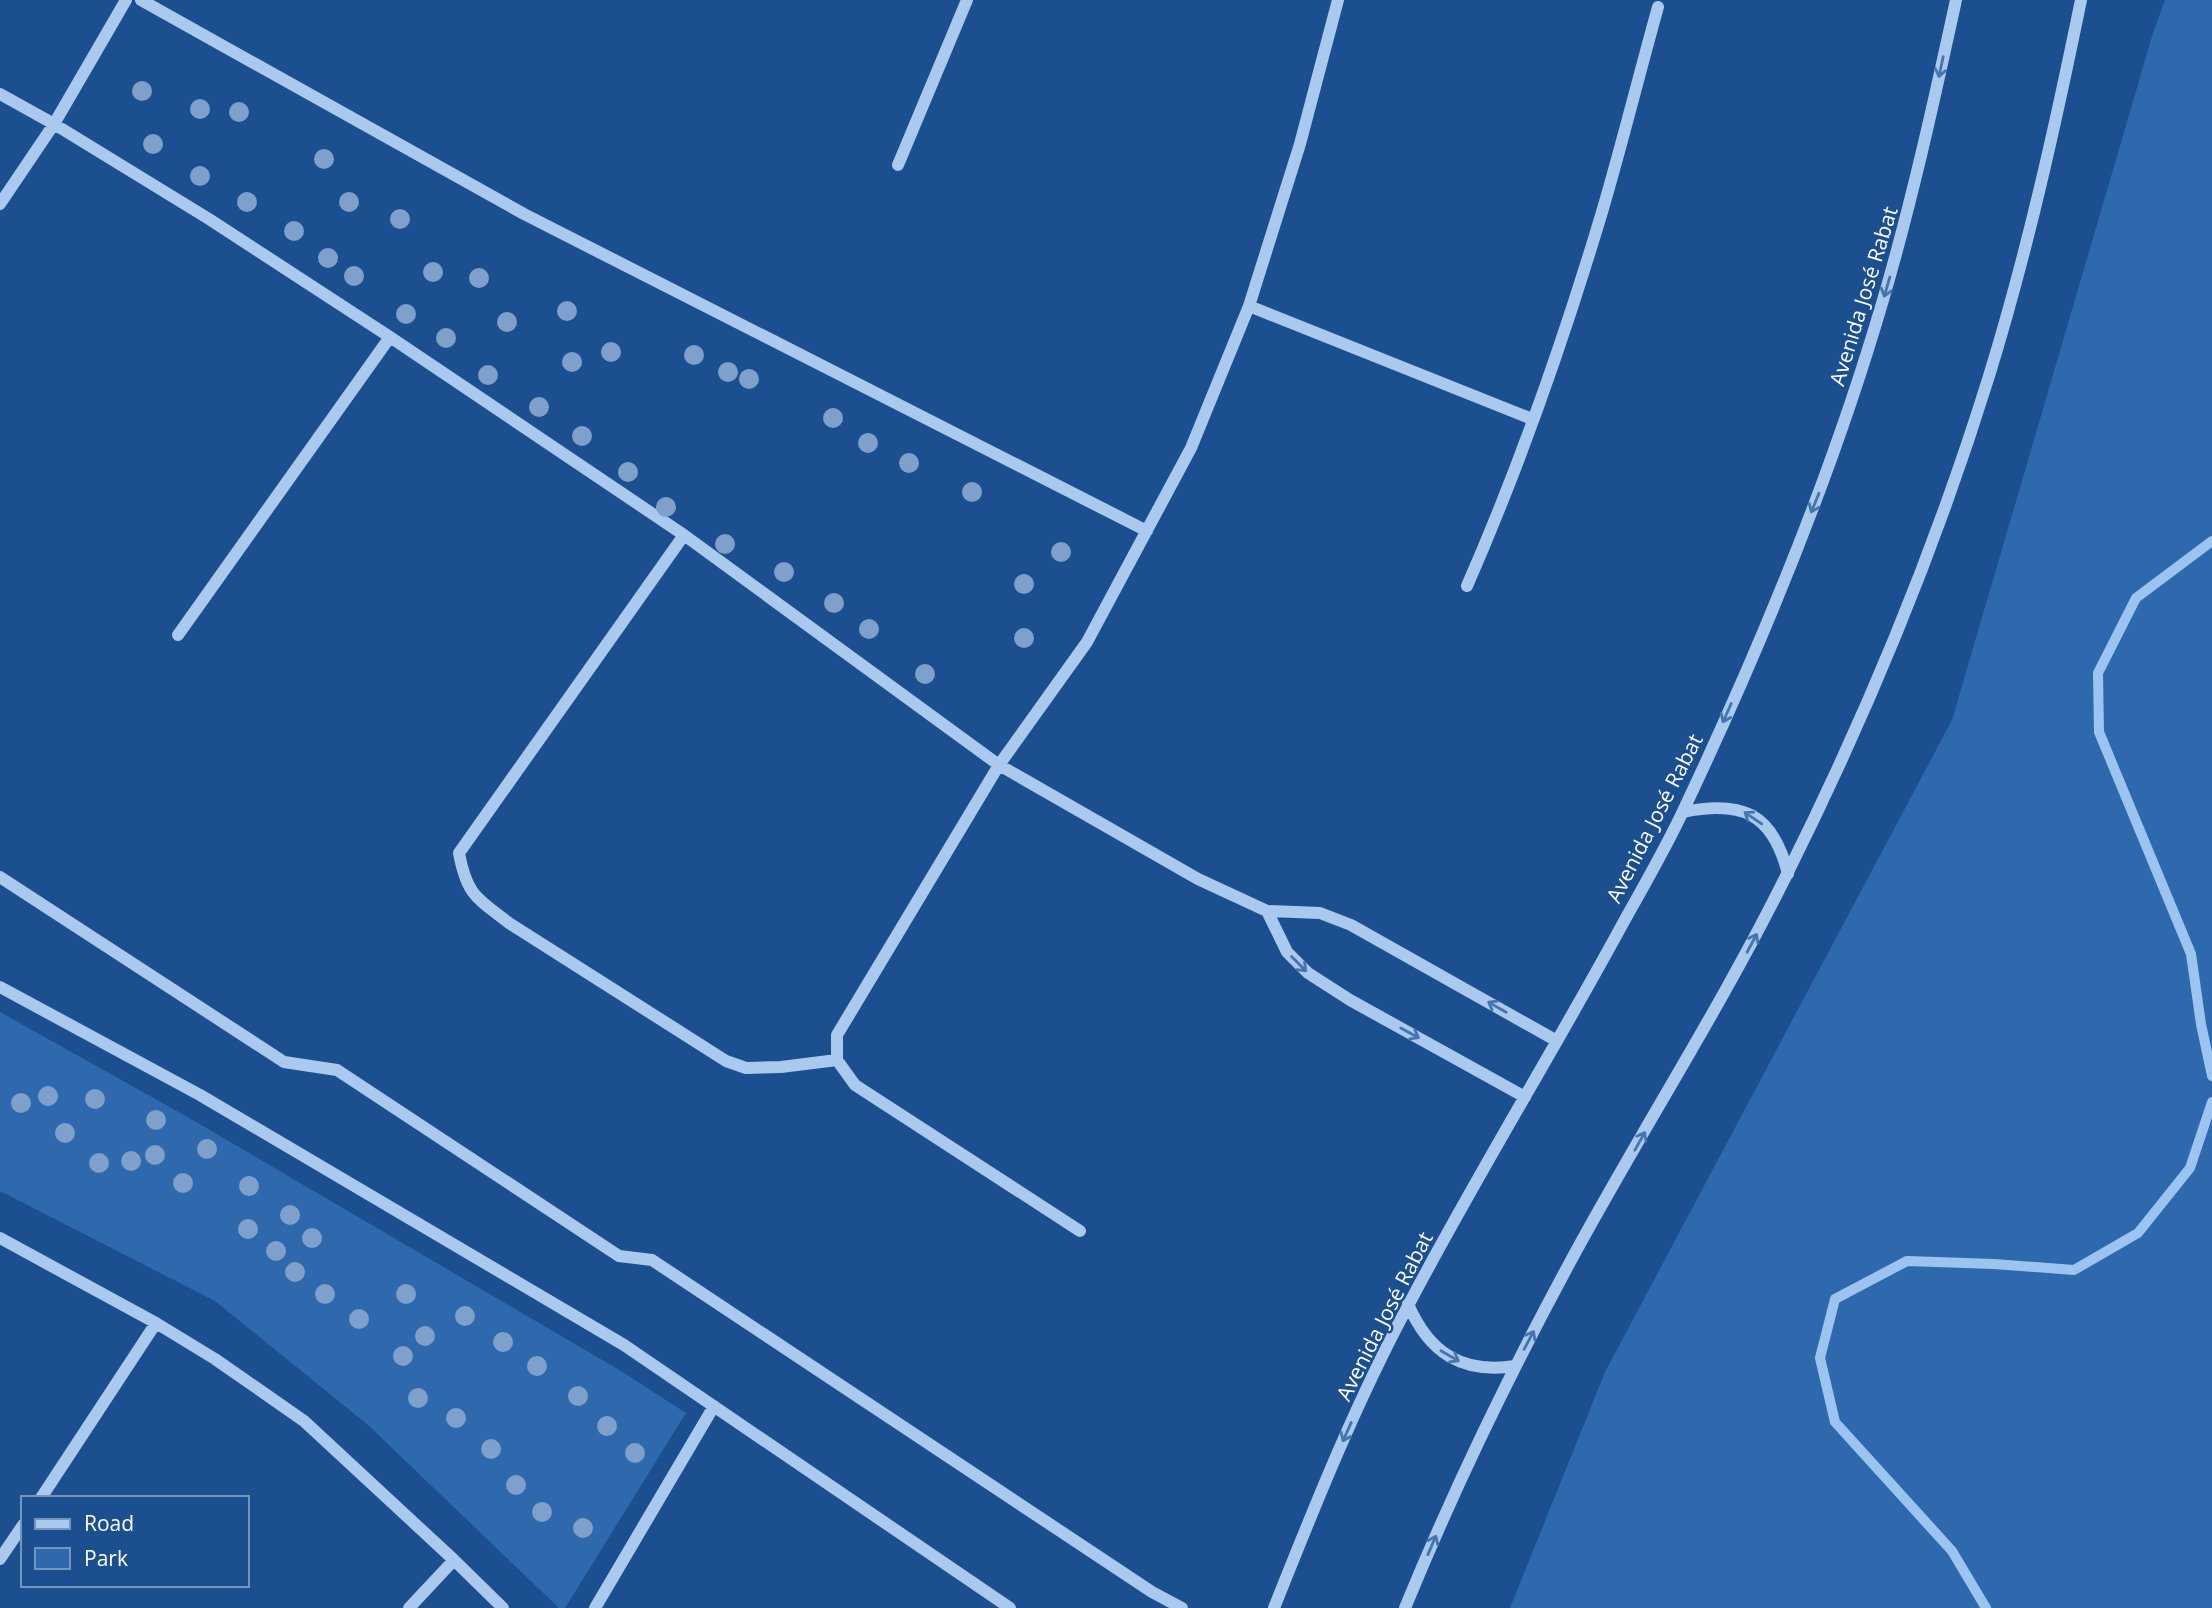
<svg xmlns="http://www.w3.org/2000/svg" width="2212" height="1608" font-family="'Open Sans',sans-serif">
  <rect width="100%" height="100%" fill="#1b4f8f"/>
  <path fill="#2e69ad" d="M2165 0H2212V1608H1510L1605 1372 1952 720 2153 33Z
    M0 1012 191 1119 621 1371 686 1413 565 1608H559L368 1425 215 1301 0 1191Z"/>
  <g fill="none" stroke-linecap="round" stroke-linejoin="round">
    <path stroke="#9cc4f0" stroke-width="10" d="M2212 541 2136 598 2098 673 2099 732 2191 954 2201 1024 2212 1076
      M1986 1608 1952 1551 1835 1422 1820 1358 1835 1299 1907 1261 1994 1264 2074 1270 2138 1233 2190 1168 2212 1102"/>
    <path stroke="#a9c9ee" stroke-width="12" d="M141 0 524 214 1147 531
      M0 94 54 124 209 219 390 337 684 535 999 765 1198 879 1267 911 1320 913 1351 925 1557 1041
      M898 165 967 0
      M0 204 54 124 126 0
      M1249 306 1532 419
      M684 535 459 853C467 896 477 898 509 923L726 1061 746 1068 781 1067 837 1060
      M1467 586C1520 465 1564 339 1602 212 1622 144 1639 75 1658 7
      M178 635 390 337
      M1683 812C1742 800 1773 813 1788 874
      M0 877 284 1062 337 1070 619 1256 652 1260 1152 1592 1182 1608
      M1267 911 1287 952 1308 973 1350 1000 1525 1097
      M0 987 200 1095 624 1345 1010 1608
      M1080 1231 855 1085 837 1060V1035L999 765 1087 642 1191 448 1249 306 1300 144 1338 0
      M0 1238 156 1323 215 1359 304 1421 454 1560 503 1608
      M1408 1304C1429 1353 1462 1374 1515 1366
      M41 1498 156 1323
      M0 1559 23 1525
      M409 1608 454 1560
      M595 1608 714 1406
      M1274 1608C1315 1505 1357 1400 1410 1302 1477 1175 1553 1052 1622 925 1643 887 1666 848 1684 809 1762 644 1832 475 1883 300 1912 201 1934 101 1956 0
      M1405 1608C1453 1491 1508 1377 1568 1266 1639 1134 1721 1008 1787 874 1867 714 1936 547 1989 376 2027 253 2055 127 2081 0"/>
  </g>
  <g fill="#7ea0ca">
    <circle cx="142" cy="91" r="10"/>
    <circle cx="200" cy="109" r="10"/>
    <circle cx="239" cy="112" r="10"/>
    <circle cx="153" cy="144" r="10"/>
    <circle cx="324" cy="159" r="10"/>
    <circle cx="200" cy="176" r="10"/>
    <circle cx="247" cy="202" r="10"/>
    <circle cx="349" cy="202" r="10"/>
    <circle cx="400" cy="219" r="10"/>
    <circle cx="294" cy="231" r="10"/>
    <circle cx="328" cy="258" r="10"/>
    <circle cx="433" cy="272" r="10"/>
    <circle cx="354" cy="276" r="10"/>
    <circle cx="479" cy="278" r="10"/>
    <circle cx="567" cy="311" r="10"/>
    <circle cx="406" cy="314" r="10"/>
    <circle cx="507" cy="322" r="10"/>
    <circle cx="446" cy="338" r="10"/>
    <circle cx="611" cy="352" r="10"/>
    <circle cx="694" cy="355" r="10"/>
    <circle cx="572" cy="362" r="10"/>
    <circle cx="728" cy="372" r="10"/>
    <circle cx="488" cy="375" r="10"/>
    <circle cx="749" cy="379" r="10"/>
    <circle cx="539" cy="407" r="10"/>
    <circle cx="833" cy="418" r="10"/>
    <circle cx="582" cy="436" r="10"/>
    <circle cx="868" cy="443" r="10"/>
    <circle cx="909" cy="463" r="10"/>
    <circle cx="628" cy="472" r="10"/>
    <circle cx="972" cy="492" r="10"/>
    <circle cx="666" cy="507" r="10"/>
    <circle cx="725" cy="544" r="10"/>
    <circle cx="1061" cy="552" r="10"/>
    <circle cx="784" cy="572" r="10"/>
    <circle cx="1024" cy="584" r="10"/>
    <circle cx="834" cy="603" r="10"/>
    <circle cx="869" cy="629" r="10"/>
    <circle cx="1024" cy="638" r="10"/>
    <circle cx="925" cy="674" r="10"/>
    <circle cx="48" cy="1096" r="10"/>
    <circle cx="95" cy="1099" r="10"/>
    <circle cx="21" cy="1103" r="10"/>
    <circle cx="156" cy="1120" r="10"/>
    <circle cx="65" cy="1133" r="10"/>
    <circle cx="207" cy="1149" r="10"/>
    <circle cx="155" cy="1155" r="10"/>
    <circle cx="131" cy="1161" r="10"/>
    <circle cx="99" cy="1163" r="10"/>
    <circle cx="183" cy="1183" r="10"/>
    <circle cx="249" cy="1186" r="10"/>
    <circle cx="290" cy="1215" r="10"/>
    <circle cx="248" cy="1229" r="10"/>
    <circle cx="312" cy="1238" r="10"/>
    <circle cx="276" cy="1251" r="10"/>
    <circle cx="295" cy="1272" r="10"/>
    <circle cx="325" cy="1294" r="10"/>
    <circle cx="406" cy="1294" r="10"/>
    <circle cx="465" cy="1316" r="10"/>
    <circle cx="359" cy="1319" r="10"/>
    <circle cx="425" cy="1336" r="10"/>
    <circle cx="503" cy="1342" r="10"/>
    <circle cx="403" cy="1356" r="10"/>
    <circle cx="537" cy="1366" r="10"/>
    <circle cx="578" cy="1396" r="10"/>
    <circle cx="418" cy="1398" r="10"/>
    <circle cx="456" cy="1418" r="10"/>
    <circle cx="607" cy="1426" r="10"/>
    <circle cx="491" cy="1449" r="10"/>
    <circle cx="635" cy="1453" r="10"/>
    <circle cx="516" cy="1485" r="10"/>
    <circle cx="542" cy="1512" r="10"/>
    <circle cx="583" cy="1528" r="10"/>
  </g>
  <defs><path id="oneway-shaft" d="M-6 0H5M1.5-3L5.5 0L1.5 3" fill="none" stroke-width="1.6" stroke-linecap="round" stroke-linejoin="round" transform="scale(1.75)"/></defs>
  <g stroke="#4674ac">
    <use href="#oneway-shaft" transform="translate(1941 67) rotate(102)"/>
    <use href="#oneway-shaft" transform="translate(1887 287) rotate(106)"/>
    <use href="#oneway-shaft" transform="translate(1815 503) rotate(112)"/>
    <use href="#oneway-shaft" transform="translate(1727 713) rotate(114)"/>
    <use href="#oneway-shaft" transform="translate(1753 818) rotate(-146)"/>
    <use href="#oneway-shaft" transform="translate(1752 943) rotate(-62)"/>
    <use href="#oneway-shaft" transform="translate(1299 964) rotate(45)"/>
    <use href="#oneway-shaft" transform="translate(1497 1007) rotate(-150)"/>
    <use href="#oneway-shaft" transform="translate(1410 1033) rotate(29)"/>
    <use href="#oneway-shaft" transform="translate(1640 1141) rotate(-61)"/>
    <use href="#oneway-shaft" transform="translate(1529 1340) rotate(-62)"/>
    <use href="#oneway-shaft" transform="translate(1450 1356) rotate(30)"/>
    <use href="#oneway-shaft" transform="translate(1347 1432) rotate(114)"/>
    <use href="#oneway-shaft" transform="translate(1432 1545) rotate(-67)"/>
  </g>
  <g text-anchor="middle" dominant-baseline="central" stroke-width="5" stroke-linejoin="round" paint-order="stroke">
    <g font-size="21" fill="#fff" stroke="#1b4f8f">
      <text transform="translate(1863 296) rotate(-73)">Avenida José Rabat</text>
      <text transform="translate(1654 818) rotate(-63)">Avenida José Rabat</text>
      <text transform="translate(1384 1316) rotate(-63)">Avenida José Rabat</text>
    </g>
  </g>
  <rect x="21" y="1496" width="228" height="91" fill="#1b4f8f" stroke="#7695bc" stroke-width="2"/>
  <rect x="35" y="1519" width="35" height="10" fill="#a9c9ee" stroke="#7695bc" stroke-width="2"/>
  <text x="84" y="1531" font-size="21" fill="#ffffff">Road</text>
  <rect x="35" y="1548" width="35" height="21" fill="#2e69ad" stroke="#7695bc" stroke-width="2"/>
  <text x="84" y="1566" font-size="21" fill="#ffffff">Park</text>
</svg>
